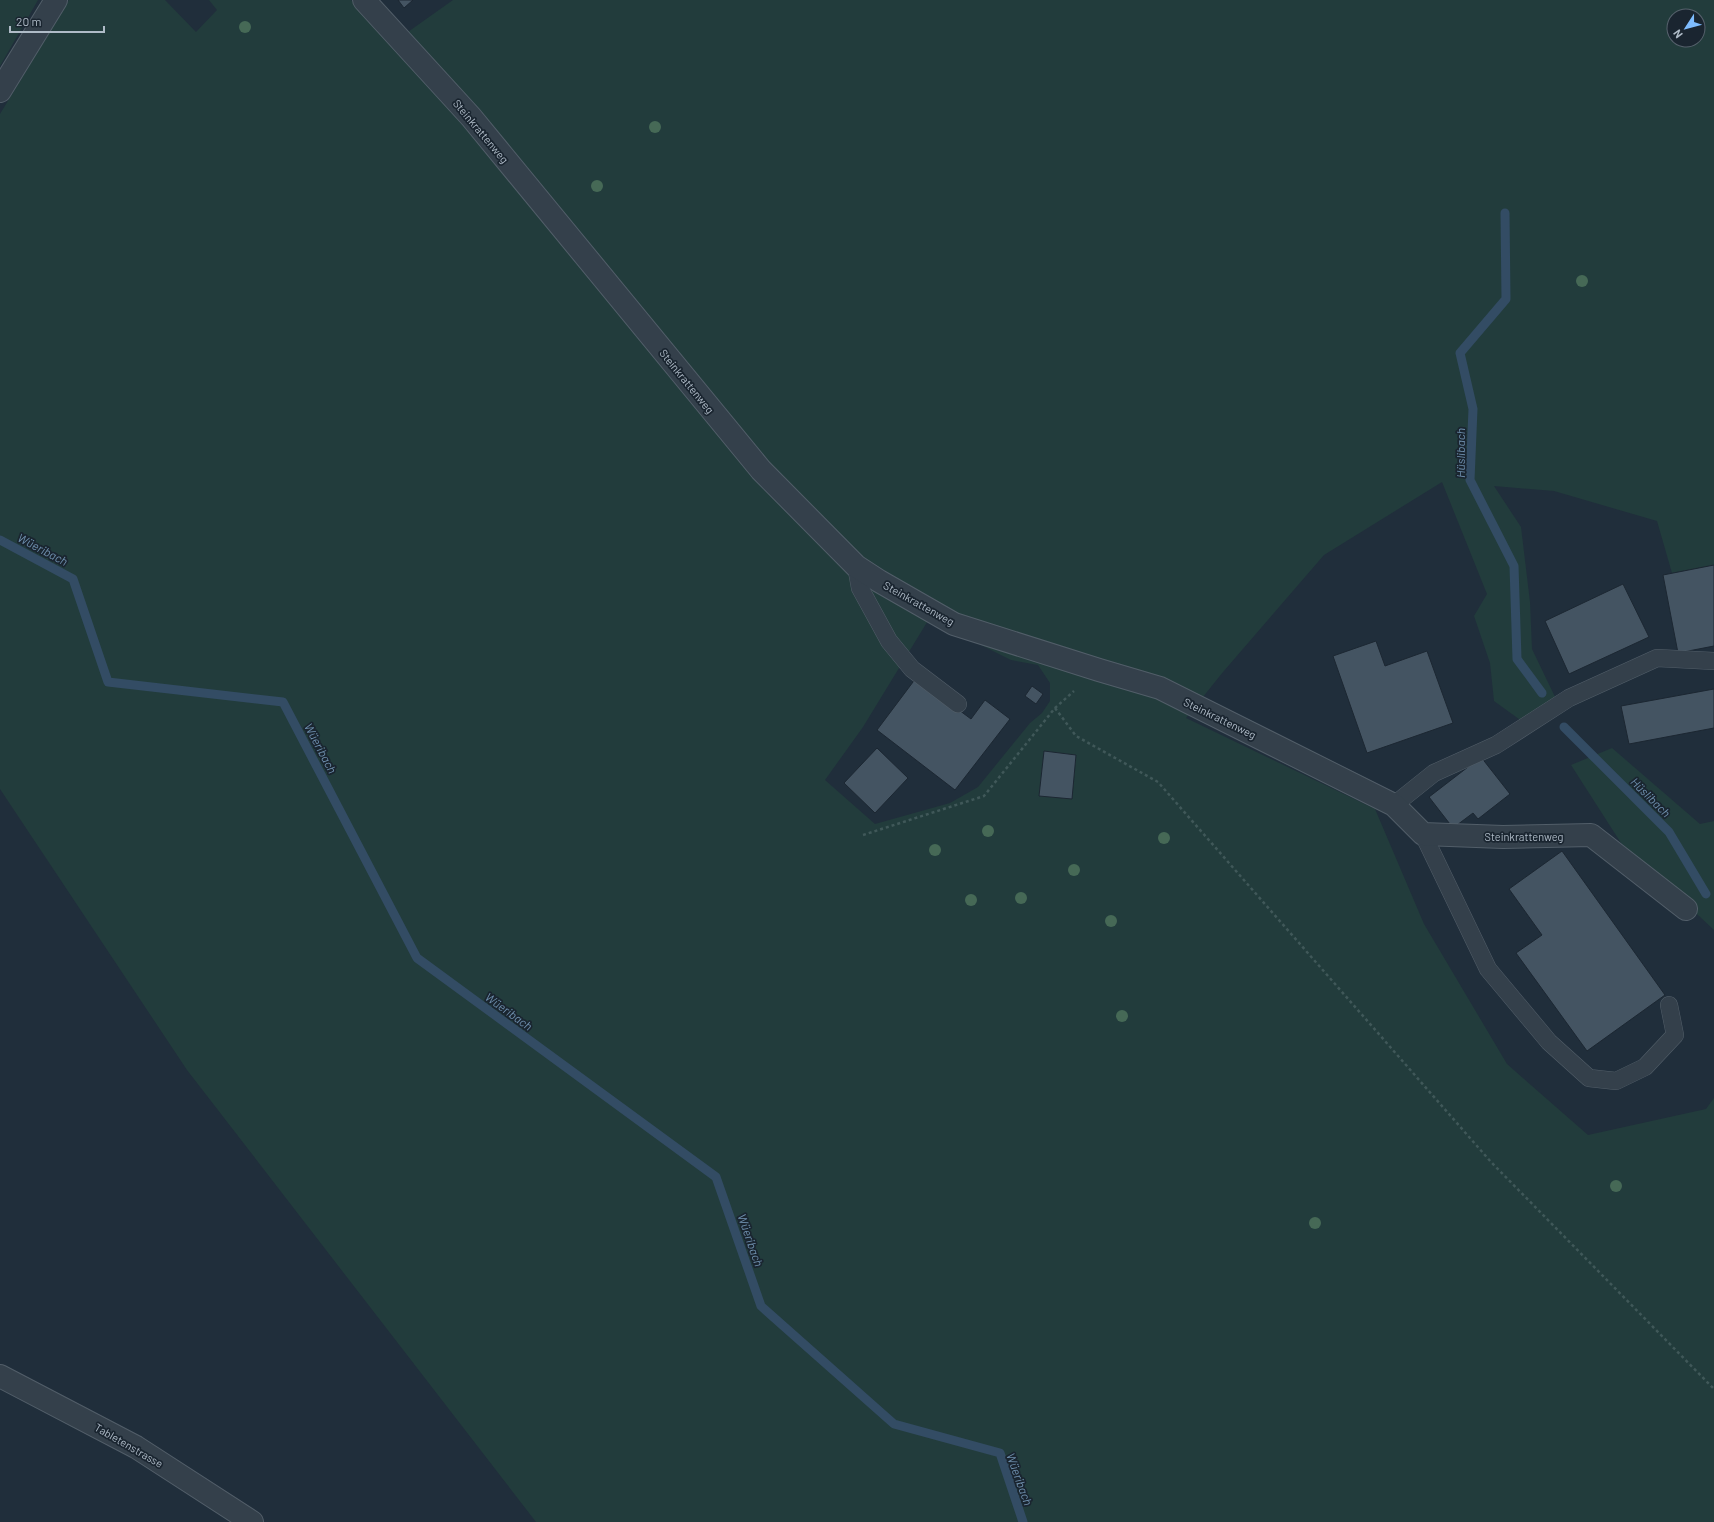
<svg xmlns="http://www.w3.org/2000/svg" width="1714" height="1522" font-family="Barlow,sans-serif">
  <rect width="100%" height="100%" fill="#202e3b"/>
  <path fill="#223c3c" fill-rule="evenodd" d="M0 0H38L0 66Z
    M69 0H165L196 32 217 10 209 0H351L391 44 453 0H1714V565L1672 573 1657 521 1554 491 1494 486 1521 527 1530 602 1532 649 1556 699 1523 722 1494 701 1490 663 1474 616 1487 594 1442 482 1324 555 1223 672 1186 718 1375 809 1424 924 1507 1064 1588 1135 1706 1109 1714 1098V1522H536L187 1070 0 789V114ZM1674 16H1698V40H1674ZM929 619 1011 660 1038 665 1050 683V701L1042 713 1030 723 978 787 950 803 875 824 825 780 863 727Z
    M1612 748 1700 824 1714 821V930L1621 843 1571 765Z"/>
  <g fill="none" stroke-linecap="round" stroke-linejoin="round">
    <path stroke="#334c64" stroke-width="9" d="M1505 213 1506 299 1460 353 1473 409 1470 480 1514 566 1517 659 1542 693
      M0 540 73 579 108 682 283 702 417 958 716 1177 761 1306 894 1424 1000 1453 1023 1522
      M1564 727 1669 832 1706 894"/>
  </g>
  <path fill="#445462" stroke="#1c2732" d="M398 0H413L404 8Z
    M1714 565V646L1678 653 1663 575Z
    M1623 584 1649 637 1569 674 1545 621Z
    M1376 641 1385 666 1427 651 1453 723 1367 753 1333 656Z
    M916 678 971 719 985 700 1010 719 955 790 877 730Z
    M1032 686 1043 694 1036 704 1025 696Z
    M1714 689V728L1629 744 1621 706Z
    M877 748 908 778 875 813 844 783Z
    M1044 751 1076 755 1072 799 1039 796Z
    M1481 757 1510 794 1478 819 1473 813 1453 828 1429 797Z
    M1562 851 1665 995 1587 1051 1516 953 1542 935 1509 889Z"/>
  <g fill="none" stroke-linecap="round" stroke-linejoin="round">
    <defs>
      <path id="lane" d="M856 566 860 588 889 641 912 669 958 704
        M1394 805 1434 773 1496 745 1569 698 1657 658 1714 661
        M1423 834 1488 969 1549 1042 1589 1078 1616 1081 1645 1067 1675 1035 1669 1005"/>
      <path id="street" d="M364 0 471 117 761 470 856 566 879 581 954 624 1099 670 1160 688 1394 805 1423 834 1503 837 1591 835 1686 909
        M0 91 56 0
        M0 1376 136 1447 252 1522"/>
    </defs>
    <use href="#lane" stroke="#525e69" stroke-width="18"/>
    <use href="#street" stroke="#525e69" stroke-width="24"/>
    <path stroke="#405859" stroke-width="2.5" stroke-dasharray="3 3" stroke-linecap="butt" d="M1055 708 1076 736 1158 782 1491 1162 1714 1389
      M863 835 984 796 1055 708 1074 691"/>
    <use href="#lane" stroke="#34404b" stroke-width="17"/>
    <use href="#street" stroke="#34404b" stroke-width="22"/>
  </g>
  <g fill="#466956">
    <circle cx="245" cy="27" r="6"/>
    <circle cx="655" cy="127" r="6"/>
    <circle cx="597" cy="186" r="6"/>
    <circle cx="1582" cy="281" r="6"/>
    <circle cx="988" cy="831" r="6"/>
    <circle cx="1164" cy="838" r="6"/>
    <circle cx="935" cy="850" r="6"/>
    <circle cx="1074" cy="870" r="6"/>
    <circle cx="1021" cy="898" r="6"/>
    <circle cx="971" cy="900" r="6"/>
    <circle cx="1111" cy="921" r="6"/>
    <circle cx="1122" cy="1016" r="6"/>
    <circle cx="1616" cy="1186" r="6"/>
    <circle cx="1315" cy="1223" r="6"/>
  </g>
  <g text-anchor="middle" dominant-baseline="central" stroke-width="3.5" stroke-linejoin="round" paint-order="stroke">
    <g font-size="11" fill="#afbbc7" stroke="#1a2530">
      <text transform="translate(481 131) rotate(50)">Steinkrattenweg</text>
      <text transform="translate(687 381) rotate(51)">Steinkrattenweg</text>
      <text transform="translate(919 603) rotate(29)">Steinkrattenweg</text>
      <text transform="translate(1220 718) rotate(26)">Steinkrattenweg</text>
      <text x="1524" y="836">Steinkrattenweg</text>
      <text transform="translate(129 1445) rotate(30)">Tabletenstrasse</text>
    </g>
    <g font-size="12" font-style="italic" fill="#6e8fad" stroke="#1a2530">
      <text transform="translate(1460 453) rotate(-90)">Hüslibach</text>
      <text transform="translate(43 549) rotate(28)">Wüeribach</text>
      <text transform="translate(321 748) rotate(62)">Wüeribach</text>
      <text transform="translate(1651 797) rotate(45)">Hüslibach</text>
      <text transform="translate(509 1011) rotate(36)">Wüeribach</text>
      <text transform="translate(751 1240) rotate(71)">Wüeribach</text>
      <text transform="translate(1020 1479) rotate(70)">Wüeribach</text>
    </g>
  </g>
  <g transform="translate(1686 28) rotate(234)"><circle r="19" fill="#1a2530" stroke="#56616c"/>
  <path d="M0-3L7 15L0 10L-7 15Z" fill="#7ebcfe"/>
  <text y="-6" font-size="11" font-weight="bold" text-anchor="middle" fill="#afbbc7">N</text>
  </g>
  <path d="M10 26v6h94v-6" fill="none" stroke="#afbbc7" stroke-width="2"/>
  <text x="16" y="26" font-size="12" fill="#afbbc7" stroke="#1a2530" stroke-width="3" paint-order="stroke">20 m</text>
</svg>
